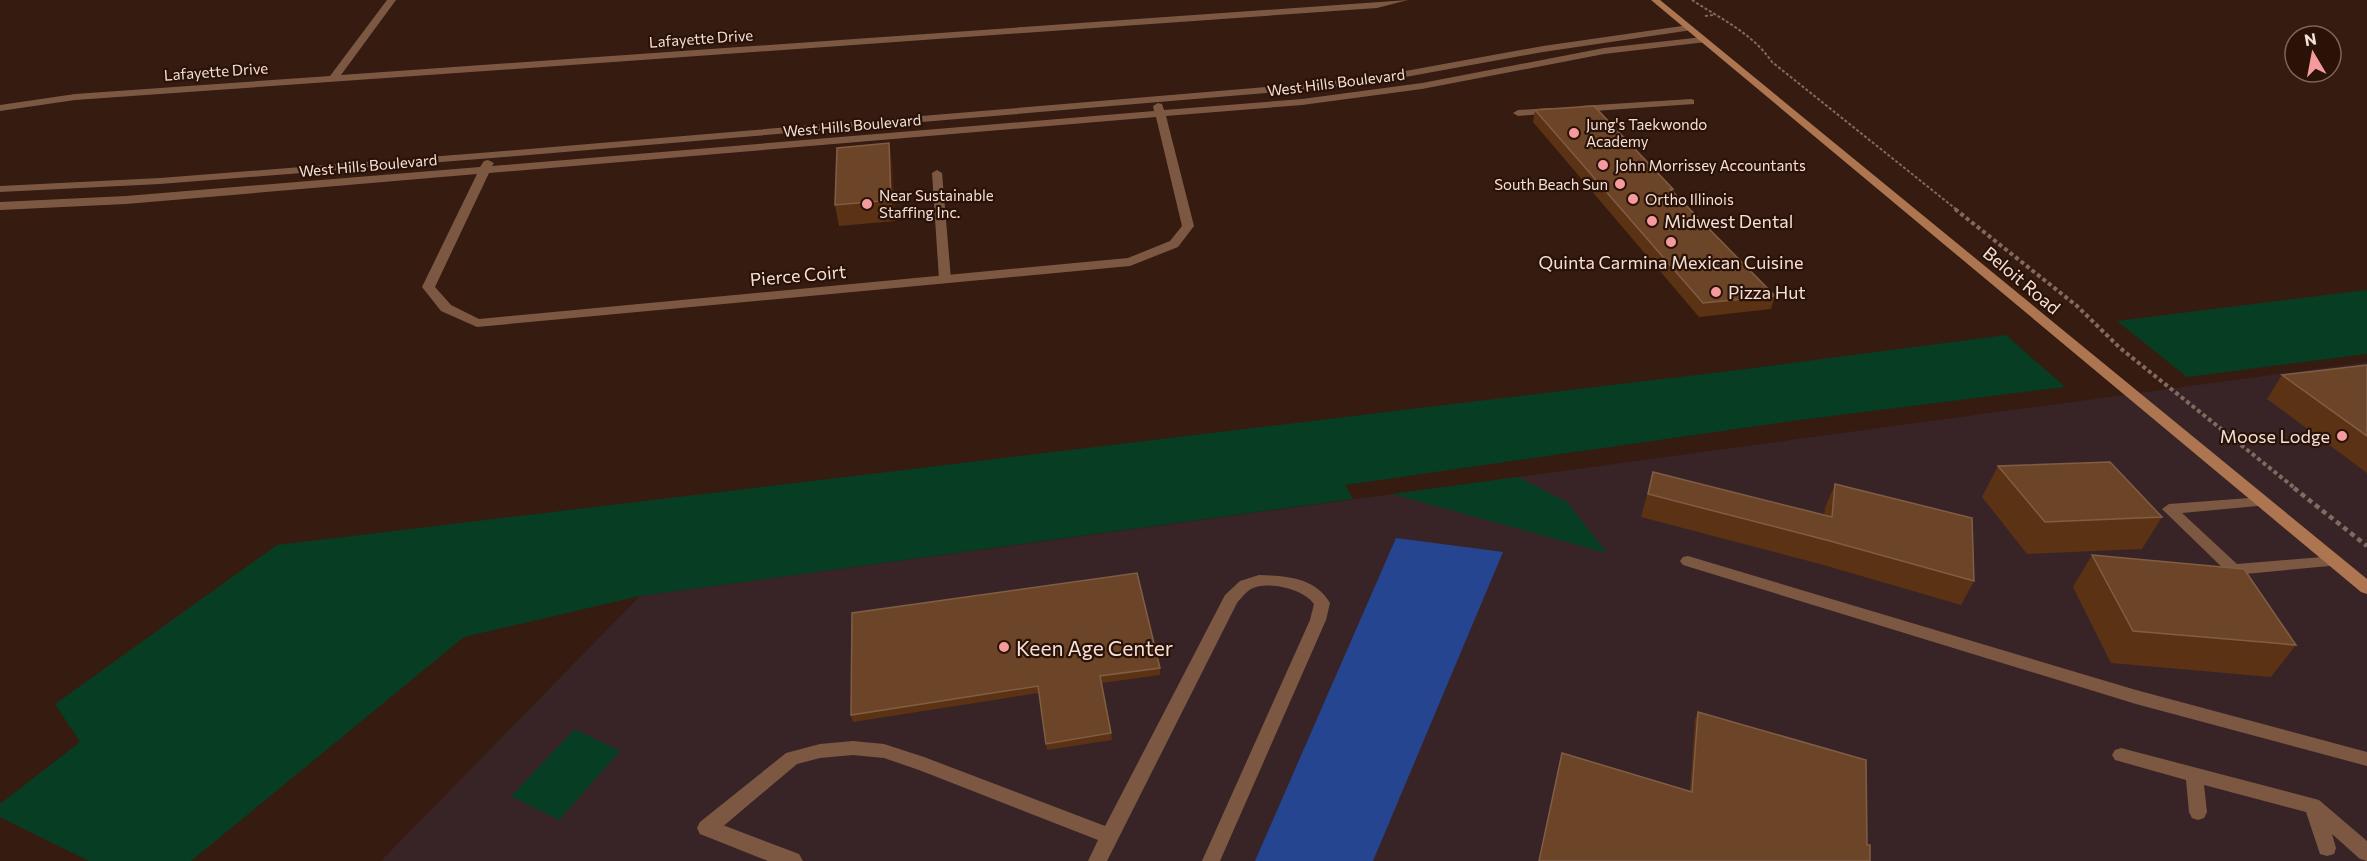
<svg xmlns="http://www.w3.org/2000/svg" width="2367" height="861" font-family="Commissioner,sans-serif">
  <rect width="100%" height="100%" fill="#361b10"/>
  <path fill="#382427" d="M2367 362V861H381L640 596Z"/>
  <path fill="#073d22" d="M2367 290V354L2187 377 2117 321Z
    M2006 335 2065 387 1792 421 1345 485 1353 499 640 596 464 637 191 861H89L0 817V804L80 742 55 704 277 545 1746 369Z
    M1518 477 1567 502 1607 553 1392 494Z
    M575 729 620 751 559 820 511 796Z"/>
  <path fill="#254590" d="M1396 538 1503 552 1373 861H1255Z"/>
  <g fill="none" stroke-linecap="round" stroke-linejoin="round">
    <path stroke="#826a61" stroke-width="2" stroke-dasharray="3 2" stroke-linecap="butt" d="M1692 0C1721 19 1752 33 1772 62L1957 210
      M1705 16 1713 15"/>
    <path stroke="#826a61" stroke-width="4" stroke-dasharray="4 3" stroke-linecap="butt" d="M1955 209 2077 306 2120 348 2296 489"/>
    <path stroke="#826a61" stroke-width="4.5" stroke-dasharray="5 4" stroke-linecap="butt" d="M2294 488 2367 546"/>
    <path fill="#7c5842" fill-rule="evenodd" d="M1691 99 1694 100V104L1580 112 1575 109 1580 106Z
      M1551 108 1556 111 1554 113 1518 116 1513 113 1518 110Z
      M937 170 942 173 951 279 945 282 939 279 932 173Z
      M2263 497 2268 499 2270 502 2268 505 2182 513 2237 564 2335 556 2340 557 2343 561 2340 565 2234 575 2229 574 2162 509 2169 504Z
      M1688 556 2136 690 2367 752V766L2136 704 1683 565 1680 561 1683 557Z
      M1259 575C1286 576 1315 577 1330 603L1326 620 1220 861H1202L1310 620 1314 604C1304 589 1267 580 1251 589 1246 592 1241 598 1237 603L1107 861H1088L1098 840 919 770 884 758 853 755 820 758 797 764 714 834 707 836 700 834 698 828 700 822 786 753 820 744 853 741 884 744 924 757 1105 826 1225 595 1240 581Z
      M2121 748 2319 800 2367 841V861L2360 859 2332 834 2336 848 2334 854 2327 856 2320 854 2306 812 2204 785 2207 812 2204 818 2198 820 2192 818 2189 812 2186 780 2115 760 2112 755 2115 750Z"/>
    <path fill="#7c5842" fill-rule="evenodd" d="M387 0H396L341 75 1408 0 1377 8 75 100 0 111V105L75 94 330 76Z
      M1689 25 1694 28 1692 30 1543 52 1378 82 1315 89 492 158 160 184 0 192V186L160 178 492 152 1315 83 1378 76 1543 46Z
      M1703 37 1706 38V42L1604 54 1422 89 1302 105 1166 116 1194 226 1178 247 1130 266 477 327 441 311 422 287 477 174 126 204 0 210V202L126 196 480 167 484 161 488 160 494 163 492 166 1154 111 1153 106 1158 103 1162 104 1164 110 1302 99 1422 83 1604 48ZM1156 117 1182 226 1170 241 1128 258 479 319 451 305 435 287 489 173Z
      M707 819 799 854 803 861H768L700 834 697 828 700 822Z"/>
    <path fill="#ae7551" fill-rule="evenodd" d="M1651 0H1660L2367 579V594L2361 592Z"/>
  </g>
  <path fill="#5b3213" d="M1535 110 1673 189 1672 191 1775 296 1771 309 1699 317 1533 122Z
    M889 143 892 163 895 221 839 226 835 205Z
    M2367 365V473L2267 399 2282 375Z
    M1998 466 2162 517 2142 549 2027 554 1982 497Z
    M1653 472 1824 516 1825 508 1835 484 1974 581 1961 605 1820 564 1641 517Z
    M2092 555 2296 645 2271 677 2111 663 2073 587Z
    M852 613 1160 668V675L1102 683 1111 733 1112 740 1047 750 1039 693 853 722 851 715Z
    M1698 712 1867 845 1870 861H1539L1562 753 1690 791 1695 719Z"/>
  <path fill="#462109" d="M889 143 892 163 895 221 891 200Z"/>
  <path fill="#6c4528" stroke="#815d44" stroke-width="1.5" d="M1594 106 1673 189H1670L1775 296 1703 303 1535 110Z
    M889 143 891 200 835 205 837 148Z
    M2367 365V436L2282 375Z
    M2110 462 2162 517 2045 522 1998 466Z
    M1653 472 1832 517 1835 484 1972 518 1974 581 1830 541 1648 494Z
    M2092 555 2244 569 2296 645 2133 631Z
    M1137 573 1160 668 1100 676 1111 733 1046 744 1038 686 851 715 852 613Z
    M1698 712 1866 760 1867 845H1870V861H1539L1562 753 1692 792Z"/>
  <g fill="#f59b9e" stroke="#2b1207" stroke-width="2">
    <circle cx="1574" cy="133" r="6"/>
    <circle cx="1603" cy="165" r="6"/>
    <circle cx="1620" cy="184" r="6"/>
    <circle cx="1633" cy="199" r="6"/>
    <circle cx="867" cy="204" r="6"/>
    <circle cx="1652" cy="221" r="6"/>
    <circle cx="1671" cy="242" r="6"/>
    <circle cx="1716" cy="292" r="6"/>
    <circle cx="2342" cy="436" r="6"/>
    <circle cx="1004" cy="647" r="6"/>
  </g>
  <g text-anchor="middle" dominant-baseline="central" stroke-width="4.5" stroke-linejoin="round" paint-order="stroke">
    <g font-size="15" fill="#f3e0d9" stroke="#2b1207">
      <text transform="translate(701 38) rotate(-4)">Lafayette Drive</text>
      <text transform="translate(216 71) rotate(-4)">Lafayette Drive</text>
      <text transform="translate(1336 82) rotate(-7)">West Hills Boulevard</text>
      <text transform="translate(852 125) rotate(-5)">West Hills Boulevard</text>
      <text transform="translate(368 165) rotate(-5)">West Hills Boulevard</text>
    </g>
    <g font-size="15" fill="#f3e0d9" stroke="#2b1207" text-anchor="start">
      <text x="1586" y="124">Jung's Taekwondo<tspan x="1586" dy="17">Academy</tspan></text>
      <text x="1615" y="165">John Morrissey Accountants</text>
      <text x="1608" y="184" text-anchor="end">South Beach Sun</text>
      <text x="879" y="195">Near Sustainable<tspan x="879" dy="17">Staffing Inc.</tspan></text>
      <text x="1645" y="199">Ortho Illinois</text>
    </g>
    <g font-size="18" fill="#f3e0d9" stroke="#2b1207" text-anchor="start">
      <text x="1664" y="221">Midwest Dental</text>
      <text x="1671" y="262" text-anchor="middle">Quinta Carmina Mexican Cuisine</text>
      <text x="1728" y="292">Pizza Hut</text>
      <text x="2330" y="436" text-anchor="end">Moose Lodge</text>
    </g>
    <g font-size="18" fill="#f3e0d9" stroke="#2b1207">
      <text transform="translate(798 275) rotate(-5)">Pierce Coirt</text>
      <text transform="translate(2022 280) rotate(40)">Beloit Road</text>
    </g>
    <g font-size="21" fill="#f3e0d9" stroke="#2b1207" text-anchor="start">
      <text x="1016" y="647">Keen Age Center</text>
    </g>
  </g>
  <g transform="translate(2313 54) rotate(350)"><circle r="28" fill="#2b1207" stroke="#7b645b" stroke-width="1.5"/>
  <path d="M0-4.5L10 22L0 15L-10 22Z" fill="#f59b9e"/>
  <text y="-9" font-size="16" font-weight="bold" text-anchor="middle" fill="#f3e0d9">N</text>
  </g>
</svg>
